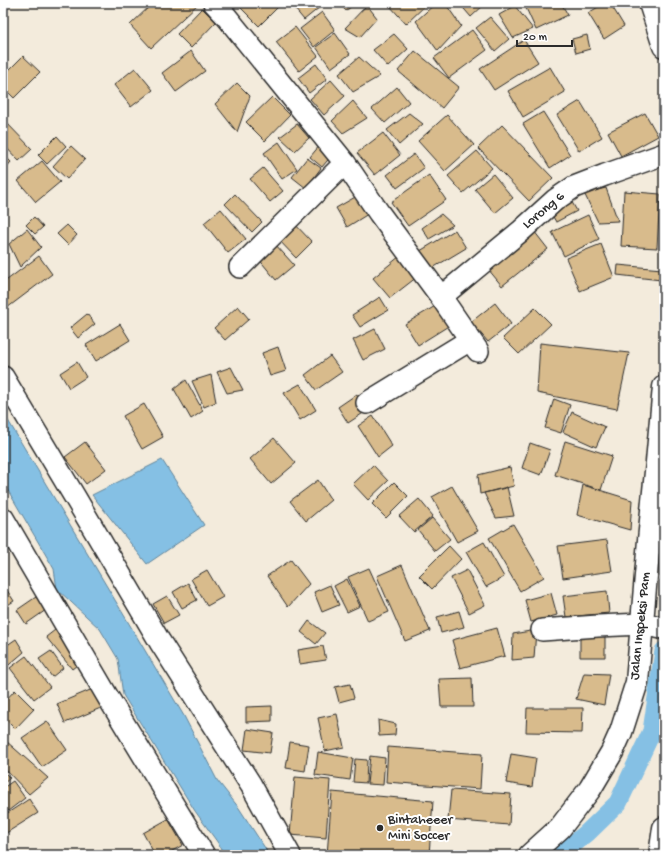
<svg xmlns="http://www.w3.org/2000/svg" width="667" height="858" font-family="'Gochi Hand',sans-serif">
  <rect width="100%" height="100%" fill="#f3ebdc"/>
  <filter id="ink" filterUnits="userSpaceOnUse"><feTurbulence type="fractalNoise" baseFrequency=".025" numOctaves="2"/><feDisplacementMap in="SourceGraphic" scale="8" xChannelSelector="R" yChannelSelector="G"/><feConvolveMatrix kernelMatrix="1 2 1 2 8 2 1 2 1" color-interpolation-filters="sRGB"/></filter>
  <g filter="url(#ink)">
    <path fill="#85c0e4" stroke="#61849a" d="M3 412 184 716 217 780 239 808 265 848 269 855H224L218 843 195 811 123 695 118 659 100 629 57 589 54 569 3 482Z
      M162 460 204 525 147 564 92 495Z"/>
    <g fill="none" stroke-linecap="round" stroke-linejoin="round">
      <path stroke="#85c0e4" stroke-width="19" d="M560 855 587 833 618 803 652 731 664 651"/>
    </g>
    <path fill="#d8bb8c" stroke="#2b2b2b" d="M153 3H199L151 48 130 25Z
      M240 3H278L280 5 259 26 238 5Z
      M290 3H325L304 20Z
      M339 3H353L354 4 346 11Z
      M393 3H428L406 24 390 6Z
      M436 3H445L461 26 438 51 416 21Z
      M459 3H484L485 4 471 17Z
      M535 3H561L568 15 536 30 526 8Z
      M605 3H610L624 26 604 39 588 13Z
      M367 5 377 18 360 37 345 28Z
      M515 6 533 29 513 38 499 15Z
      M202 8 216 22 191 48 177 34Z
      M322 12 335 30 314 47 300 29Z
      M490 17 509 39 495 51 476 28Z
      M295 27 318 56 299 71 276 42Z
      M472 30 487 50 449 78 434 58Z
      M335 33 350 54 331 68 316 47Z
      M394 34 408 49 388 67 373 50Z
      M587 35 590 49 576 53 572 39Z
      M524 40 538 62 494 90 480 69Z
      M191 51 205 71 176 92 162 73Z
      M415 51 459 87 442 108 398 71Z
      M23 56 40 72 14 98 3 87V76Z
      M359 57 380 76 353 92 339 74Z
      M316 64 327 79 309 93 298 78Z
      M550 67 565 92 523 117 508 91Z
      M135 68 153 90 131 107 114 85Z
      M331 80 345 96 324 115 310 99Z
      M237 83 250 96 237 132 215 104Z
      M397 87 409 102 385 123 372 109Z
      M272 97 290 115 265 141 246 122Z
      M353 101 367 118 343 133 332 121Z
      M580 101 602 137 579 151 557 115Z
      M543 112 570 155 550 168 523 124Z
      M409 113 423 124 399 145 387 130Z
      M645 113 658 136 621 156 608 132Z
      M447 115 474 145 445 171 418 141Z
      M4 120 32 149 19 161 3 144V121Z
      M297 124 309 138 295 151 280 137Z
      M502 125 553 178 529 201 478 148Z
      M383 133 400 155 375 175 357 153Z
      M57 136 66 146 47 164 38 155Z
      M279 142 297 169 282 179 264 153Z
      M320 145 332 155 322 167 310 157Z
      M71 146 85 159 67 179 53 166Z
      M477 151 492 168 463 193 448 176Z
      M3 154 11 162 3 171Z
      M414 154 424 168 397 188 387 175Z
      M307 158 321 168 306 188 292 177Z
      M42 161 60 182 36 202 18 181Z
      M263 168 283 191 270 202 250 179Z
      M493 174 513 198 495 213 475 189Z
      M429 175 446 200 408 226 391 202Z
      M606 188 618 221 598 222 584 193Z
      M624 191 660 194 657 248 621 246Z
      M235 194 262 222 252 232 225 204Z
      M357 196 368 214 347 227 336 208Z
      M569 197 577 211 556 222 548 208Z
      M221 209 246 239 228 253 204 223Z
      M441 214 453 225 429 239 422 228Z
      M588 215 599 239 564 256 552 232Z
      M34 217 43 227 35 234 26 225Z
      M292 221 312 242 296 258 276 237Z
      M67 225 77 235 68 245 57 234Z
      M27 229 41 247 20 267 9 244Z
      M455 230 466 248 431 269 420 251Z
      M534 231 548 249 502 286 488 269Z
      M275 244 294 265 276 280 258 258Z
      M601 244 614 277 580 291 566 258Z
      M39 256 52 274 3 311V283Z
      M400 256 417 277 390 298 373 278Z
      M618 265 662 269 661 280 617 275Z
      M380 297 388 310 360 327 352 315Z
      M495 303 511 324 488 342 471 322Z
      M437 305 450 325 418 345 405 324Z
      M238 306 249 319 225 340 214 328Z
      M535 308 551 324 519 354 503 338Z
      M87 314 95 324 78 338 70 328Z
      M120 324 130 340 96 361 86 345Z
      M375 329 385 349 363 360 353 340Z
      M540 343 629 353 617 409 537 393Z
      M278 347 286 371 270 376 262 353Z
      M330 356 342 372 316 390 305 375Z
      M77 362 86 377 69 388 60 373Z
      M231 367 243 390 227 393 217 372Z
      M211 375 216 402 204 407 192 381Z
      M186 380 203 411 191 419 174 389Z
      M300 384 316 410 300 420 284 393Z
      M357 394 368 410 348 423 338 407Z
      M554 399 570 405 561 433 545 428Z
      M144 404 163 437 142 449 123 416Z
      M572 412 605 427 596 447 563 432Z
      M373 416 392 446 378 457 358 426Z
      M274 438 296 463 271 484 250 459Z
      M565 441 612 456 601 490 555 475Z
      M85 442 106 469 86 484 65 457Z
      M530 443 550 450 541 475 522 468Z
      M373 465 388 481 368 500 353 484Z
      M510 467 514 486 480 494 478 475Z
      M318 480 331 500 306 521 290 501Z
      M394 482 408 496 386 518 372 504Z
      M583 485 632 500 630 530 577 515Z
      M452 486 478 531 457 542 432 497Z
      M507 487 514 516 496 518 484 493Z
      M419 499 433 516 414 532 399 516Z
      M432 518 450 539 435 551 418 530Z
      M513 524 544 577 520 591 489 538Z
      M607 540 612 571 563 578 558 546Z
      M484 542 504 577 486 587 466 552Z
      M449 546 461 559 432 589 419 576Z
      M291 560 309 584 288 607 267 576Z
      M402 565 430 631 405 641 377 576Z
      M369 568 389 612 368 621 348 577Z
      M207 570 223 597 207 606 191 579Z
      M467 570 485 605 469 613 451 578Z
      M347 579 360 606 347 612 334 586Z
      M188 583 197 600 182 608 173 592Z
      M3 584 14 601 3 608Z
      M330 585 339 605 322 612 314 592Z
      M607 591 609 613 566 617 563 596Z
      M551 593 557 615 531 622 525 600Z
      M167 596 179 615 164 623 153 604Z
      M36 597 46 610 26 624 17 610Z
      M459 611 464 627 441 633 437 617Z
      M309 621 325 633 316 644 301 632Z
      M497 628 505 656 460 668 452 640Z
      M55 630 81 662 72 669 46 637Z
      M536 630 534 658 512 660 513 634Z
      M580 634 605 635V657H580Z
      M16 639 24 652 3 670V648Z
      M323 646 326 660 300 664 298 650Z
      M51 651 63 668 52 677 39 659Z
      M26 656 50 687 34 699 10 668Z
      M584 673 609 674 604 705 576 699Z
      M472 678 473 707H441L439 679Z
      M350 684 354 698 339 702 335 687Z
      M95 688 103 707 65 723 57 704Z
      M15 690 34 709 15 729 3 717V703Z
      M272 706V721L246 722V707Z
      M527 708H583L582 733 526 732Z
      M337 714 344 747 325 751 318 718Z
      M378 720 396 724 395 735 379 736Z
      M47 721 67 750 42 767 22 738Z
      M247 729 273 733 270 753 244 750Z
      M6 741 48 778 29 794 3 767V745Z
      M290 742 309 745 305 771 286 768Z
      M388 747 482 754 480 789 386 782Z
      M318 752 353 758 350 780 315 775Z
      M511 754 536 758 532 787 506 783Z
      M370 756 385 758 383 785 367 784Z
      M355 759 367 760 366 783 353 782Z
      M3 771 10 778 3 784Z
      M295 777 330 780 326 838 290 835Z
      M13 781 25 798 8 811 3 804V788Z
      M451 790 511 794 509 825 448 820Z
      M332 792 433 801 429 855H327Z
      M29 799 38 813 3 835V816Z
      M168 819 183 845 165 855H155L143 833Z"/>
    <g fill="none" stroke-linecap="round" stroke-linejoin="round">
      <defs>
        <path id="street" d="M214 3 226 16 345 163 379 213 441 297 478 351
          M240 267 345 163
          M441 297 522 230 555 200 574 187 605 175 664 154
          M3 377 76 499 160 642 251 785 290 855
          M367 403 470 340
          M3 518 109 699 204 855
          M542 630 598 626 642 624"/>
        <path id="primary" d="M650 3 664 46
          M642 624 664 628
          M530 855 560 828 590 789 612 752 621 732 637 682 649 540 657 462 664 387
          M660 855 664 828"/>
      </defs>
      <use href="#street" stroke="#2b2b2b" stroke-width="24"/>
      <use href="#primary" stroke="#2b2b2b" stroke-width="25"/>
      <use href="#street" stroke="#fff" stroke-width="21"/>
      <use href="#primary" stroke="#fff" stroke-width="22"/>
    </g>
  </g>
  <circle fill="#2b2b2b" stroke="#fff" stroke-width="1.5" cx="380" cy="828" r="4"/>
  <g text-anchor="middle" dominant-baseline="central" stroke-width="4" stroke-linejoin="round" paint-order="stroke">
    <g font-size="14" fill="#2b2b2b" stroke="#fff">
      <text transform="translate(544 211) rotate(-40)">Lorong 6</text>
      <text transform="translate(641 626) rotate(-84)">Jalan Inspeksi Pam</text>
    </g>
    <g font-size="14" fill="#2b2b2b" stroke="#fff" text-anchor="start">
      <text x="388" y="820">Bintaheeer<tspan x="388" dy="16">Mini Soccer</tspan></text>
    </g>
  </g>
  <rect width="667" height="858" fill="none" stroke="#fff" stroke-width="16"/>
  <rect x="8" y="8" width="651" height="842" fill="none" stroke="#2b2b2b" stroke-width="1.5" filter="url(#ink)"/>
  <path d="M517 40v6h55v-6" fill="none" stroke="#2b2b2b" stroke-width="2"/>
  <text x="523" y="40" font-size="12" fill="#2b2b2b" stroke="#ffffff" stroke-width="3" paint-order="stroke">20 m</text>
</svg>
